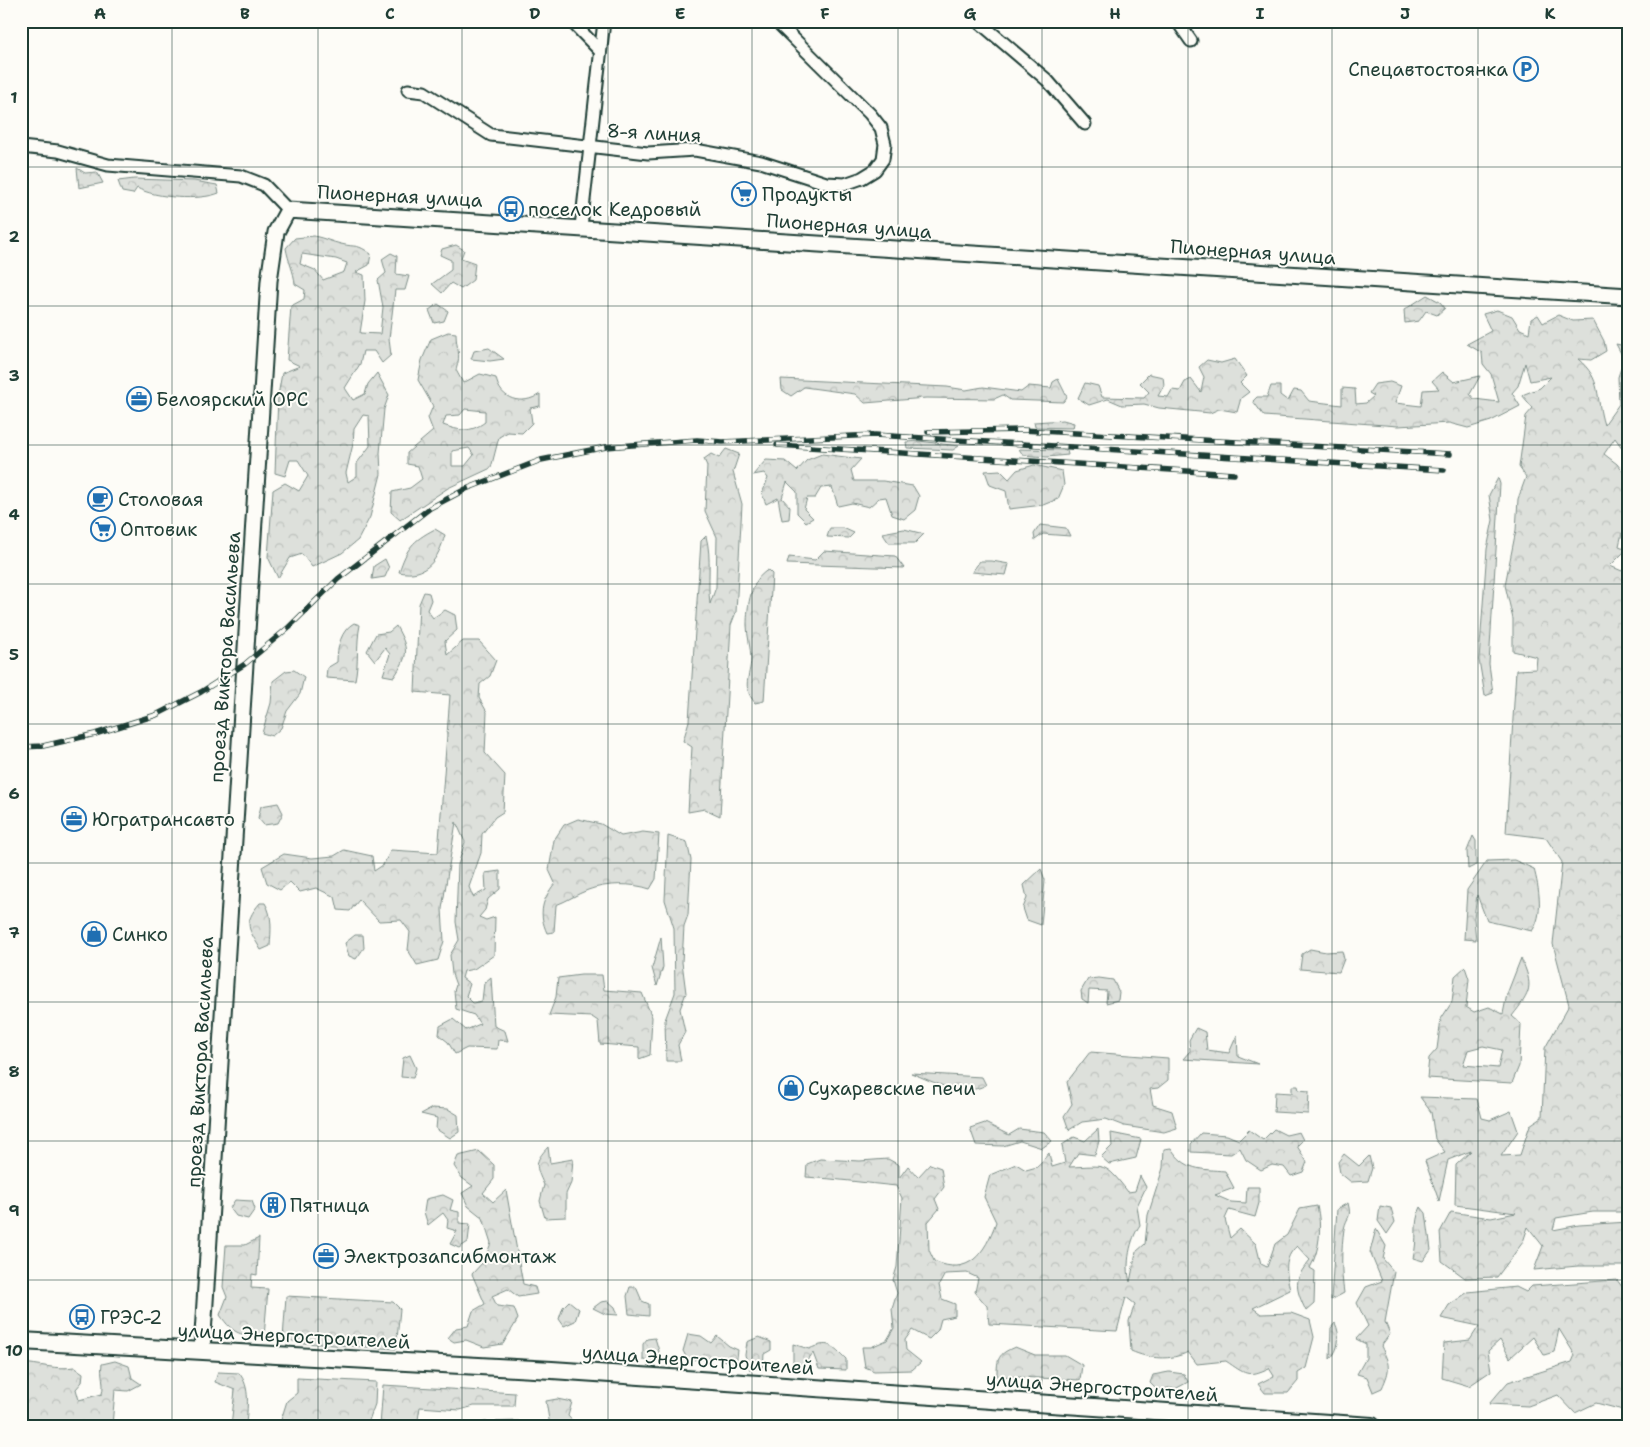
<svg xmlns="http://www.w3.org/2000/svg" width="1650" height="1447" font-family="'Shantell Sans',sans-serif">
  <defs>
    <pattern id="forest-crowns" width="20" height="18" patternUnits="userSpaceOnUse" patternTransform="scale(1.25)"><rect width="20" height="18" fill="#dde0db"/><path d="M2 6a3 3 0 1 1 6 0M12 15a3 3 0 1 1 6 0" fill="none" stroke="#bdc1bd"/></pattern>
  </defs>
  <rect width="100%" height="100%" fill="#fdfcf7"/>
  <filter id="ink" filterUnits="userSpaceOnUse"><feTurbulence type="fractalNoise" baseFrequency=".02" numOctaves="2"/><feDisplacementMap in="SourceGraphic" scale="10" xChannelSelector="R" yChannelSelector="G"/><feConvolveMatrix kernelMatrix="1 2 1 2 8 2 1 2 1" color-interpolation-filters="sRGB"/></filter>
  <g filter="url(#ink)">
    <path fill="url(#forest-crowns)" stroke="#7e8e88" fill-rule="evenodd" d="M77 168 85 173 97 172 103 183 79 188Z
      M134 179 194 181 217 185 219 193C200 201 155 198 137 188L133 194 122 192 118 181Z
      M314 236C324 238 332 242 341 244 357 248 356 243 371 254L369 265 356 272 364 275 365 301 360 333 380 334 383 307 378 280 386 273 382 259 391 253 397 256 396 274 409 276 405 290H395L389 339 391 355 382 363 374 351H363L360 364 345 388 353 400 365 394 368 384 377 373 389 395 384 409 380 453 381 474 370 517 358 540 342 553 312 567 302 554 290 558 278 578 268 557 273 490 285 483 299 491 308 476 298 460H290L285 476 275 473 278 396 282 373 300 366 287 360 291 306 304 299 305 290 295 284C294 271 288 261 286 248L295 238ZM302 254 336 259 347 263 344 272 323 280 315 270 300 264ZM363 415 369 416 370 446 357 463V476L348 482 346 473 353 444 354 429Z
      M456 245 464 250 461 258 475 263 473 280 461 289 451 283 442 293 432 284 451 270V260L440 255 442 249Z
      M1427 295 1440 302 1445 308 1437 315 1426 311 1419 321 1405 323 1404 310Z
      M438 304 448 311 444 321 434 323 429 310Z
      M1497 310 1512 316 1520 329 1529 333 1531 319 1538 315 1543 323 1558 315 1573 321 1593 320 1604 341 1606 351 1591 360 1578 359C1603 380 1595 397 1604 425L1619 404 1618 377 1624 359 1616 344 1629 347V468L1624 463 1625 452 1615 438 1604 454 1617 464 1629 479V530L1622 533 1619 546 1627 549 1610 566 1622 571 1629 563V1212H1593L1556 1218 1553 1230 1579 1225 1629 1222V1266H1578L1534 1270 1543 1246 1528 1227 1523 1242 1497 1277 1465 1278 1442 1261 1440 1232 1451 1212 1491 1218 1516 1213 1455 1205 1456 1165 1471 1151 1448 1160 1439 1201 1425 1161 1445 1152 1435 1139 1431 1112 1420 1097 1477 1099 1482 1118 1490 1120 1511 1111 1518 1131 1501 1156 1520 1155 1530 1125 1542 1117 1545 1048 1569 1005 1553 944 1562 862 1546 838 1506 833 1516 670 1536 669 1537 657 1513 651V619L1505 585 1516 530 1518 499 1526 477 1519 467 1526 416 1533 408 1522 395 1540 388 1551 377 1530 381 1525 363 1518 386 1512 393 1520 406 1491 421 1468 428 1449 423 1398 426 1264 416 1253 401 1257 397H1267L1271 386H1280V395L1288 401 1294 390 1301 391 1309 401 1342 405V388L1355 389 1356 404 1366 403 1374 396 1369 393 1375 384 1390 382 1401 386 1395 403 1421 406 1423 390 1439 389 1432 381 1442 372 1454 382 1480 376 1470 394 1474 399 1499 402 1491 374 1483 364 1482 353 1467 344 1491 331 1483 314Z
      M448 332 456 333C456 351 462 351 456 370L463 383 480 374 496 378C500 400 522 406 540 394V406L530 408 532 423 522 433 508 432 499 437 491 468 448 488 400 520 391 512 392 492 410 488 422 479 418 466 407 464V453L433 431 428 418 433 406 418 380 422 360 431 339ZM465 409 485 411V422C470 433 460 431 443 425L446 416 460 415ZM469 448 474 455 465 466H452V451Z
      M489 348 504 359 490 361 471 359 474 351Z
      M1235 359 1247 376 1240 383 1249 392 1241 398 1237 412 1219 409 1210 413 1159 408 1144 404 1122 405 1108 399 1089 405 1078 398 1085 383 1098 386 1102 397 1144 398 1149 392 1140 383 1149 374 1163 377 1164 385 1158 396 1168 397 1172 390 1180 391 1185 382 1191 379 1201 392 1204 377 1199 367 1207 360 1221 363Z
      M781 379 947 387 966 390 983 387 1021 392 1029 386 1051 388 1053 382 1058 379 1067 397 1063 402 1010 400 1003 395 994 399 926 398 865 403 855 394 804 387 791 396 782 390Z
      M1063 420 1074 423 1073 428 1035 427 1034 422Z
      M919 441 959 446 953 450 907 448 906 442Z
      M726 449 739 454 733 472 742 504 736 612 731 625 720 816 705 809 688 812 692 747 683 741 689 721 701 541 706 536C712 559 707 581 710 604L716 587 717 537 705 511 707 466 704 459 711 454 719 458Z
      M1019 449 1067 450 1068 455 1047 457 1023 455Z
      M822 454 861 459 851 470 854 481H883L913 486 919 496 915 510 904 519 892 515 886 497 879 498 869 507 852 503 838 506 832 487 821 488 815 498H807L804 509 813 518 806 522 797 513V492L787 482 782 498 790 507 789 519 782 520 778 498 766 504 762 494 768 478 764 473 753 475 766 460 785 461 797 471 807 460Z
      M1034 465 1062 471 1064 485 1058 499 1043 505 1009 509 1006 491 990 485 985 471 1000 470 1009 479 1017 470Z
      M1498 478 1500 484 1489 664 1493 693 1485 696 1479 660 1487 549 1493 520 1489 495Z
      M1040 525 1066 528 1070 536 1043 534 1035 540 1034 534Z
      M830 528H843L854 533 849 538 827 537Z
      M435 529 445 535C438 559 427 578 399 572 407 548 412 541 435 529Z
      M904 529 924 534 915 543H889L882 533Z
      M824 551 895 556 904 568 787 564 789 557 815 560Z
      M385 559 389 568 385 577 372 579 374 566Z
      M980 561H992L1009 564 1006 575 972 572Z
      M768 570 772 574 764 701 755 703C741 685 750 679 751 659 751 648 747 636 747 625 747 606 751 579 768 570Z
      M424 592 429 593 431 600 427 610 433 618 445 610 455 615 457 630 445 641 447 655 463 641H479L496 660 490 676 480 684 479 698 487 712 485 753 505 775 503 812 495 817 482 834 481 853 469 887 473 897 486 890 485 873 500 871V889L488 899 485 910 479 917 486 920 495 917 494 955 474 969 464 971 462 978 470 984 466 996 473 1003 482 1001 484 983 491 977 494 1026 505 1031 508 1041 498 1040 497 1049 467 1048 455 1054 448 1042 439 1035 440 1026 453 1019 466 1030 480 1024 474 1015 456 1009 454 991 456 985 452 974 450 955 459 940 456 922 458 865 465 842 456 822 442 909 444 941 438 960 417 965 408 950 410 932 401 920 379 921 359 900 350 911 338 910 335 897 316 888 300 892 290 882 280 890 267 883 262 867 284 854 312 858 334 856 344 850 372 856 374 871 383 865 391 850 438 853 450 695 415 692 419 604Z
      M354 623 360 625C356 644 359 661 355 680L326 678 327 668 337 662C337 647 341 630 354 623Z
      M396 626C409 649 409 655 394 677L383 675 390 654 385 648 375 661 367 651 376 634 389 632Z
      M294 670 304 677 300 694 287 711 281 728 272 736 262 733 271 703 273 681 286 671Z
      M278 803 283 813 278 823 264 825 258 818 261 806Z
      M578 819 601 824 621 836 643 832 659 834 656 879 650 889C633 883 606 883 588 890 577 894 567 901 556 905L554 932 547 933C538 913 542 900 555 883L549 870 554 840 564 825Z
      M668 836 687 842 691 860 688 915 684 926 682 962 686 993 680 1009 685 1032 678 1045 681 1061H666L665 1020 675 993 674 928 665 900Z
      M1473 836 1476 841V865L1468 869 1467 851Z
      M1514 860 1534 869C1539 888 1544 915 1532 931L1487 921 1477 895 1474 918 1476 940 1464 939 1467 890 1487 861Z
      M1041 869 1045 880 1041 925 1027 920 1023 908 1027 898 1024 885Z
      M260 903H265C273 916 271 931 270 946L261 950C249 929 242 924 260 903Z
      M355 935H363L364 948 356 959 349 956 345 943Z
      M661 937 663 967 657 986 652 968Z
      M1310 949 1326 952 1342 951 1344 959 1339 972 1300 969 1302 954Z
      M1521 958C1534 987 1531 992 1512 1016L1521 1024 1519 1066 1512 1083 1427 1078 1429 1058 1437 1049 1441 1019 1452 1002 1455 976 1465 967 1469 979 1466 1007 1474 1012 1489 1007 1503 1014 1507 994ZM1483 1046 1502 1050 1498 1068 1463 1065 1468 1050Z
      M581 975H602L604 990 642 993 652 1017 650 1055 639 1059V1047L600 1044 598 1021 592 1017 549 1015 556 997 558 978Z
      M1099 978 1113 980 1119 992 1118 1000 1106 1003 1107 991 1089 990 1088 1003 1082 999 1081 991 1088 979Z
      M1196 1028 1205 1032 1207 1050 1229 1053 1237 1035 1238 1056 1258 1064 1183 1059 1190 1051 1189 1040Z
      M1090 1052 1168 1058V1080L1158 1088 1150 1089 1153 1105 1172 1111 1177 1128 1164 1132 1124 1126 1106 1119 1082 1122 1069 1130 1064 1116 1072 1104 1067 1082Z
      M410 1055 416 1068 413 1078 401 1077 403 1058Z
      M911 1073 982 1077 986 1085C962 1098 934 1082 911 1073Z
      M1292 1086H1298L1299 1090 1309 1091 1308 1114 1274 1112 1275 1092 1292 1093Z
      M432 1108 448 1109 458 1115 459 1132 450 1138 436 1129 437 1118 421 1114Z
      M985 1123 1009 1135 1019 1129 1044 1132 1052 1141 1042 1148 1020 1141 1003 1146 976 1145 970 1128Z
      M1098 1129 1099 1141 1095 1155 1078 1153 1069 1167C1106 1166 1104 1161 1128 1192L1135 1191 1140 1176 1146 1187 1137 1206 1140 1225C1130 1239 1125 1265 1130 1282L1136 1252 1145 1244 1148 1215 1163 1168 1164 1149 1171 1148C1185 1171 1201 1169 1225 1171L1234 1188 1215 1195 1231 1202 1246 1203 1247 1187H1259V1203L1255 1217 1229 1210 1225 1219 1230 1238 1240 1229 1256 1244 1261 1264 1267 1267 1275 1244 1287 1235 1300 1209 1317 1206C1322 1226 1320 1250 1310 1268L1315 1271 1314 1304 1306 1311C1295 1288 1293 1280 1310 1260L1297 1246C1283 1258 1286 1273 1290 1290L1253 1308 1261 1314 1291 1313 1310 1320 1314 1337 1306 1368 1298 1373V1381L1288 1393H1265L1258 1384 1274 1376 1269 1368C1248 1378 1245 1374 1226 1361L1197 1364 1188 1352C1171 1361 1149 1359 1131 1351L1129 1321 1135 1304 1126 1297 1117 1331 989 1324 987 1306 975 1292 978 1278 967 1273 945 1274 939 1285 942 1299 955 1304V1316L941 1319 938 1330 929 1339 912 1330 905 1340 906 1350 921 1362 912 1370 874 1371 865 1367 862 1347H871L887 1340 894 1328 892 1309 897 1293 893 1280 897 1267 902 1198 896 1186C866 1183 837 1179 806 1177L807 1164 820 1159 860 1161 888 1159 899 1165V1178L908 1166 918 1177 930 1164 941 1168 944 1187 935 1199 939 1209 928 1222 929 1250 934 1261C969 1277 985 1253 996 1222L984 1197 990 1175 1016 1164 1026 1170 1037 1167 1049 1153 1052 1167 1065 1163 1062 1145 1074 1137 1085 1141Z
      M1274 1129 1286 1135 1299 1132 1303 1140 1297 1146 1307 1162 1303 1172 1291 1176 1284 1167 1272 1165 1261 1170 1246 1160 1240 1148 1231 1154 1191 1152V1144L1201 1133 1227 1135 1239 1140 1249 1130 1263 1140Z
      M1111 1133 1141 1139 1136 1158 1109 1164 1101 1157 1112 1146Z
      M548 1147 550 1163 573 1159 571 1183 566 1194V1217L545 1218 540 1201 544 1185C535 1166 534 1162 548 1147Z
      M479 1151 494 1165V1179L483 1193 493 1202 506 1190 523 1284 535 1287 537 1294 518 1297 508 1289 492 1296 497 1306 514 1308 518 1319 503 1344 484 1347 466 1340 454 1342 448 1338 456 1328 468 1326 473 1311 485 1304 472 1274 484 1261 491 1243 483 1218 468 1206 462 1193 473 1186 462 1178 454 1166 458 1156Z
      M1344 1154 1359 1166 1369 1156 1372 1168 1368 1181 1351 1182 1340 1173 1338 1162Z
      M443 1195 453 1200 450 1210 459 1212V1223L470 1224 468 1242 459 1248 450 1244 457 1231 447 1228 448 1220 443 1213 428 1225 424 1212 426 1199Z
      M235 1200 252 1201 255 1209 248 1219 236 1216 230 1208Z
      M1348 1203C1352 1219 1347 1215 1344 1229 1341 1249 1341 1273 1344 1293L1331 1300 1337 1209Z
      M1380 1206 1391 1208 1395 1222 1387 1234 1378 1221Z
      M1421 1207 1426 1213 1431 1250 1423 1261 1413 1258C1419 1238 1412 1224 1421 1207Z
      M1376 1229 1386 1246 1383 1259 1394 1272 1385 1322 1390 1334 1381 1346C1390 1365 1391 1368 1382 1388L1373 1392 1367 1377 1357 1374 1366 1358V1344L1356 1339 1368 1326 1357 1303 1366 1287 1382 1281 1370 1252Z
      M259 1238 257 1275 252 1274 251 1288 268 1289 264 1337C240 1335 234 1335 220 1315L227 1297 223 1287 226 1245H245Z
      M1617 1280 1629 1296V1408L1623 1410 1596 1403 1575 1413 1558 1395 1528 1406 1489 1404 1508 1382 1572 1362 1575 1355 1559 1329 1554 1352 1544 1355 1533 1337 1510 1358 1500 1340 1488 1351 1491 1371 1469 1386 1442 1378 1444 1343 1470 1340 1479 1326 1441 1318 1449 1305 1468 1292 1516 1287 1526 1292 1532 1286Z
      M630 1287H636L642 1301 649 1304V1316L629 1314 627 1296Z
      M286 1296 393 1302 400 1309 396 1349 303 1343 283 1339Z
      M569 1301 579 1309 575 1321 564 1326 559 1319 563 1307Z
      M608 1301 615 1307 618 1315 605 1314 593 1308 601 1302Z
      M1335 1323C1341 1335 1339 1350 1330 1359L1331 1328Z
      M688 1334 701 1336 711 1343 717 1336 729 1346 738 1350 736 1365 718 1358 688 1360 683 1351Z
      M759 1337 771 1342V1350L764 1354 763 1367 750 1370 745 1355 747 1342Z
      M655 1338 659 1351 655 1361 643 1360V1344L647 1339Z
      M793 1344 809 1349C829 1340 832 1345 846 1359V1370L819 1369 813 1353 804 1365 793 1364Z
      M1015 1347 1035 1355H1065L1082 1365 1080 1380 997 1376C997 1358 998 1354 1015 1347Z
      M115 1361 129 1366 132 1378 141 1384 128 1391 115 1390 112 1426H21V1363C39 1364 57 1370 74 1367L83 1373 82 1382 76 1389 79 1400 102 1394C105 1382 100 1375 102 1364Z
      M218 1372 239 1373C251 1387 247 1408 246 1426H231L235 1390 215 1382Z
      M1169 1372 1184 1374 1188 1382 1177 1388 1157 1390 1150 1383 1153 1375Z
      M297 1378 376 1382 375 1404 367 1426H286L281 1420 287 1401 297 1393Z
      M383 1385 515 1393 514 1406H474L460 1410 420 1407 417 1426H380Z
      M557 1399 572 1402 568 1416 577 1426H550L546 1401Z
      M519 1421 522 1426H477L484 1422Z"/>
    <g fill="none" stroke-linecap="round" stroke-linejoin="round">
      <defs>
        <path id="minor" d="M571 21 600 51
          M978 21 1047 80 1085 124
          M1177 21 1191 41
          M408 90 424 92 491 135 648 153 695 150 761 162 826 183 845 184 862 178 875 170 883 159 885 144 881 128 870 114 776 21
          M21 147 58 151 108 165 241 176 264 185 288 210
          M581 227 604 21"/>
        <path id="tertiary" d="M202 1350 269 281 276 232 288 210 1629 296"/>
        <path id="secondary" d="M21 1341 552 1370 1372 1426"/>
      </defs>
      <use href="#minor" stroke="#1f3d34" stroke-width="15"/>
      <use href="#tertiary" stroke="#1f3d34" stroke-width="19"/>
      <use href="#secondary" stroke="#1f3d34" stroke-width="20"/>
      <use href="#minor" stroke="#fdfcf7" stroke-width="11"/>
      <use href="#tertiary" stroke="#fdfcf7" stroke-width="15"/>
      <use href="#secondary" stroke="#fdfcf7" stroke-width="16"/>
      <defs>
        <path id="rail" d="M928 432 1022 430 1450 454
          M777 445 1234 474
          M21 747 43 746 95 734 156 715 201 692 245 664 289 627 338 579 430 508 466 489 541 460 606 447 697 440 723 442 875 435 1444 470"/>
      </defs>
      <use href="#rail" stroke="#1f3d34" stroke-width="5.5"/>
      <use href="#rail" stroke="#fdfcf7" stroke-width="4" stroke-dasharray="11" stroke-linecap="butt"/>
    </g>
  </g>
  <path fill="none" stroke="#1f3d34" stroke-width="1" stroke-opacity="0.55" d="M172 21V1426M318 21V1426M462 21V1426M608 21V1426M752 21V1426M898 21V1426M1042 21V1426M1188 21V1426M1332 21V1426M1478 21V1426M21 167H1629M21 306H1629M21 445H1629M21 584H1629M21 724H1629M21 863H1629M21 1002H1629M21 1141H1629M21 1280H1629"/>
  <defs>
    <symbol id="parking-ring" viewBox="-11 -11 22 22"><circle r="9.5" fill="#fdfcf7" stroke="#1f6fb2" stroke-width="1.5"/><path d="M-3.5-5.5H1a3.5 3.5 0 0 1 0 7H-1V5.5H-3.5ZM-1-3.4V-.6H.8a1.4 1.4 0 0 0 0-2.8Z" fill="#1f6fb2"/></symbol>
    <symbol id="supermarket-ring" viewBox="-11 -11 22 22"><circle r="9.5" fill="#fdfcf7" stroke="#1f6fb2" stroke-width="1.5"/><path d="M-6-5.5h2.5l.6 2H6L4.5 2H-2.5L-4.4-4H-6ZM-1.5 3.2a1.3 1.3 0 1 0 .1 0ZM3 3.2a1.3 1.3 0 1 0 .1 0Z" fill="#1f6fb2"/></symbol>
    <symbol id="bus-ring" viewBox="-11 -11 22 22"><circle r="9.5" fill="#fdfcf7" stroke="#1f6fb2" stroke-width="1.5"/><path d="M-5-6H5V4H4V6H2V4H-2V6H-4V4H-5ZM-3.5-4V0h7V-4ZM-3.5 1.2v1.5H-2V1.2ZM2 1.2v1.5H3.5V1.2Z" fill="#1f6fb2"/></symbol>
    <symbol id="office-ring" viewBox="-11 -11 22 22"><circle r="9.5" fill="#fdfcf7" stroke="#1f6fb2" stroke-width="1.5"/><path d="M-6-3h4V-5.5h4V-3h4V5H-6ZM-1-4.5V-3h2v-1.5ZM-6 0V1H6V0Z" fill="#1f6fb2"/></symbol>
    <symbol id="cafe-ring" viewBox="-11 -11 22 22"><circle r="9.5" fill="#fdfcf7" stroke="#1f6fb2" stroke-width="1.5"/><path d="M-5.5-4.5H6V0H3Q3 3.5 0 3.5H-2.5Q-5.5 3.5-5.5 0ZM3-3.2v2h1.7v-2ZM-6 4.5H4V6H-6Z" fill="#1f6fb2"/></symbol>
    <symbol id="shop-ring" viewBox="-11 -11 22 22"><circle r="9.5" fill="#fdfcf7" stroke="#1f6fb2" stroke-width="1.5"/><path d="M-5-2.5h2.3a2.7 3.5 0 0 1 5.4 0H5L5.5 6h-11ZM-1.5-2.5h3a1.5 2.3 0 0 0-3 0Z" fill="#1f6fb2"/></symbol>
    <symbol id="building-ring" viewBox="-11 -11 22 22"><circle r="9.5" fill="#fdfcf7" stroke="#1f6fb2" stroke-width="1.5"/><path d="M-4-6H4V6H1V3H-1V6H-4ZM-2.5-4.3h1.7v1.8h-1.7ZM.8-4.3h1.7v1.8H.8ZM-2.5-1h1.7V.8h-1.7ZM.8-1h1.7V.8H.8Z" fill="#1f6fb2"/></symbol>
  </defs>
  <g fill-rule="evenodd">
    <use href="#parking-ring" x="1512" y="55" width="28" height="28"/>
    <use href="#supermarket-ring" x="730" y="180" width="28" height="28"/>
    <use href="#bus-ring" x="497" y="195" width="28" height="28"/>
    <use href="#office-ring" x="125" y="385" width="28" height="28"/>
    <use href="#cafe-ring" x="86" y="485" width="28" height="28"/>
    <use href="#supermarket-ring" x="89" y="515" width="28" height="28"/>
    <use href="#office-ring" x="60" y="805" width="28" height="28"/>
    <use href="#shop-ring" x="80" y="920" width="28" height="28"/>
    <use href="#shop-ring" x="777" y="1074" width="28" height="28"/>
    <use href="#building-ring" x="259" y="1191" width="28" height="28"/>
    <use href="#office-ring" x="312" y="1242" width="28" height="28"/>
    <use href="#bus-ring" x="68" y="1303" width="28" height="28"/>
  </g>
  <g text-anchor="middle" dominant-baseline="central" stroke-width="4" stroke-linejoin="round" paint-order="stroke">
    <g font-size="19" fill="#1f3d34" stroke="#fdfcf7" text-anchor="start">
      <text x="1508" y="69" text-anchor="end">Спецавтостоянка</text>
      <text x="762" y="194">Продукты</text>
      <text x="528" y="209">поселок Кедровый</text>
      <text x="156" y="399">Белоярский ОРС</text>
      <text x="118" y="499">Столовая</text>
      <text x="120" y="529">Оптовик</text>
      <text x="92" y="819">Югратрансавто</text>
      <text x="112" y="934">Синко</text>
      <text x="808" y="1088">Сухаревские печи</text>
      <text x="290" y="1205">Пятница</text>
      <text x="344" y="1256">Электрозапсибмонтаж</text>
      <text x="100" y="1317">ГРЭС-2</text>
    </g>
    <g font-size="19" fill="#1f3d34" stroke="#fdfcf7">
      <text transform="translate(654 133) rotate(3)">8-я линия</text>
      <text transform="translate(400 196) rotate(3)">Пионерная улица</text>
      <text transform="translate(849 226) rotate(4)">Пионерная улица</text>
      <text transform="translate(1253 252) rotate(4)">Пионерная улица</text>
      <text transform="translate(225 657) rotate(-86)">проезд Виктора Васильева</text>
      <text transform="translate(200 1062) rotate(-87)">проезд Виктора Васильева</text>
      <text transform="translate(294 1336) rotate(3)">улица Энергостроителей</text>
      <text transform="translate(698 1360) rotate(4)">улица Энергостроителей</text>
      <text transform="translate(1102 1387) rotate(4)">улица Энергостроителей</text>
    </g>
  </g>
  <rect width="1650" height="1447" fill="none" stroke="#fdfcf7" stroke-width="55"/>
  <rect x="28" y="28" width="1594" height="1392" fill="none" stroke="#1f3d34" stroke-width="2"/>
  <g font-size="16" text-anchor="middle" font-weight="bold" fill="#1f3d34">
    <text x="100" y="19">A</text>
    <text x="245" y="19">B</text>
    <text x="390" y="19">C</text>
    <text x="535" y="19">D</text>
    <text x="680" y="19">E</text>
    <text x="825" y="19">F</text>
    <text x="970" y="19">G</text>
    <text x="1115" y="19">H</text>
    <text x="1260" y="19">I</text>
    <text x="1405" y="19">J</text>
    <text x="1550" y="19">K</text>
    <text x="14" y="103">1</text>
    <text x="14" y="242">2</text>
    <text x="14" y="381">3</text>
    <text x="14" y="520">4</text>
    <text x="14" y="660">5</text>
    <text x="14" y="799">6</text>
    <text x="14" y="938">7</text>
    <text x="14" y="1077">8</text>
    <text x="14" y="1216">9</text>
    <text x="14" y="1356">10</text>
  </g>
</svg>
